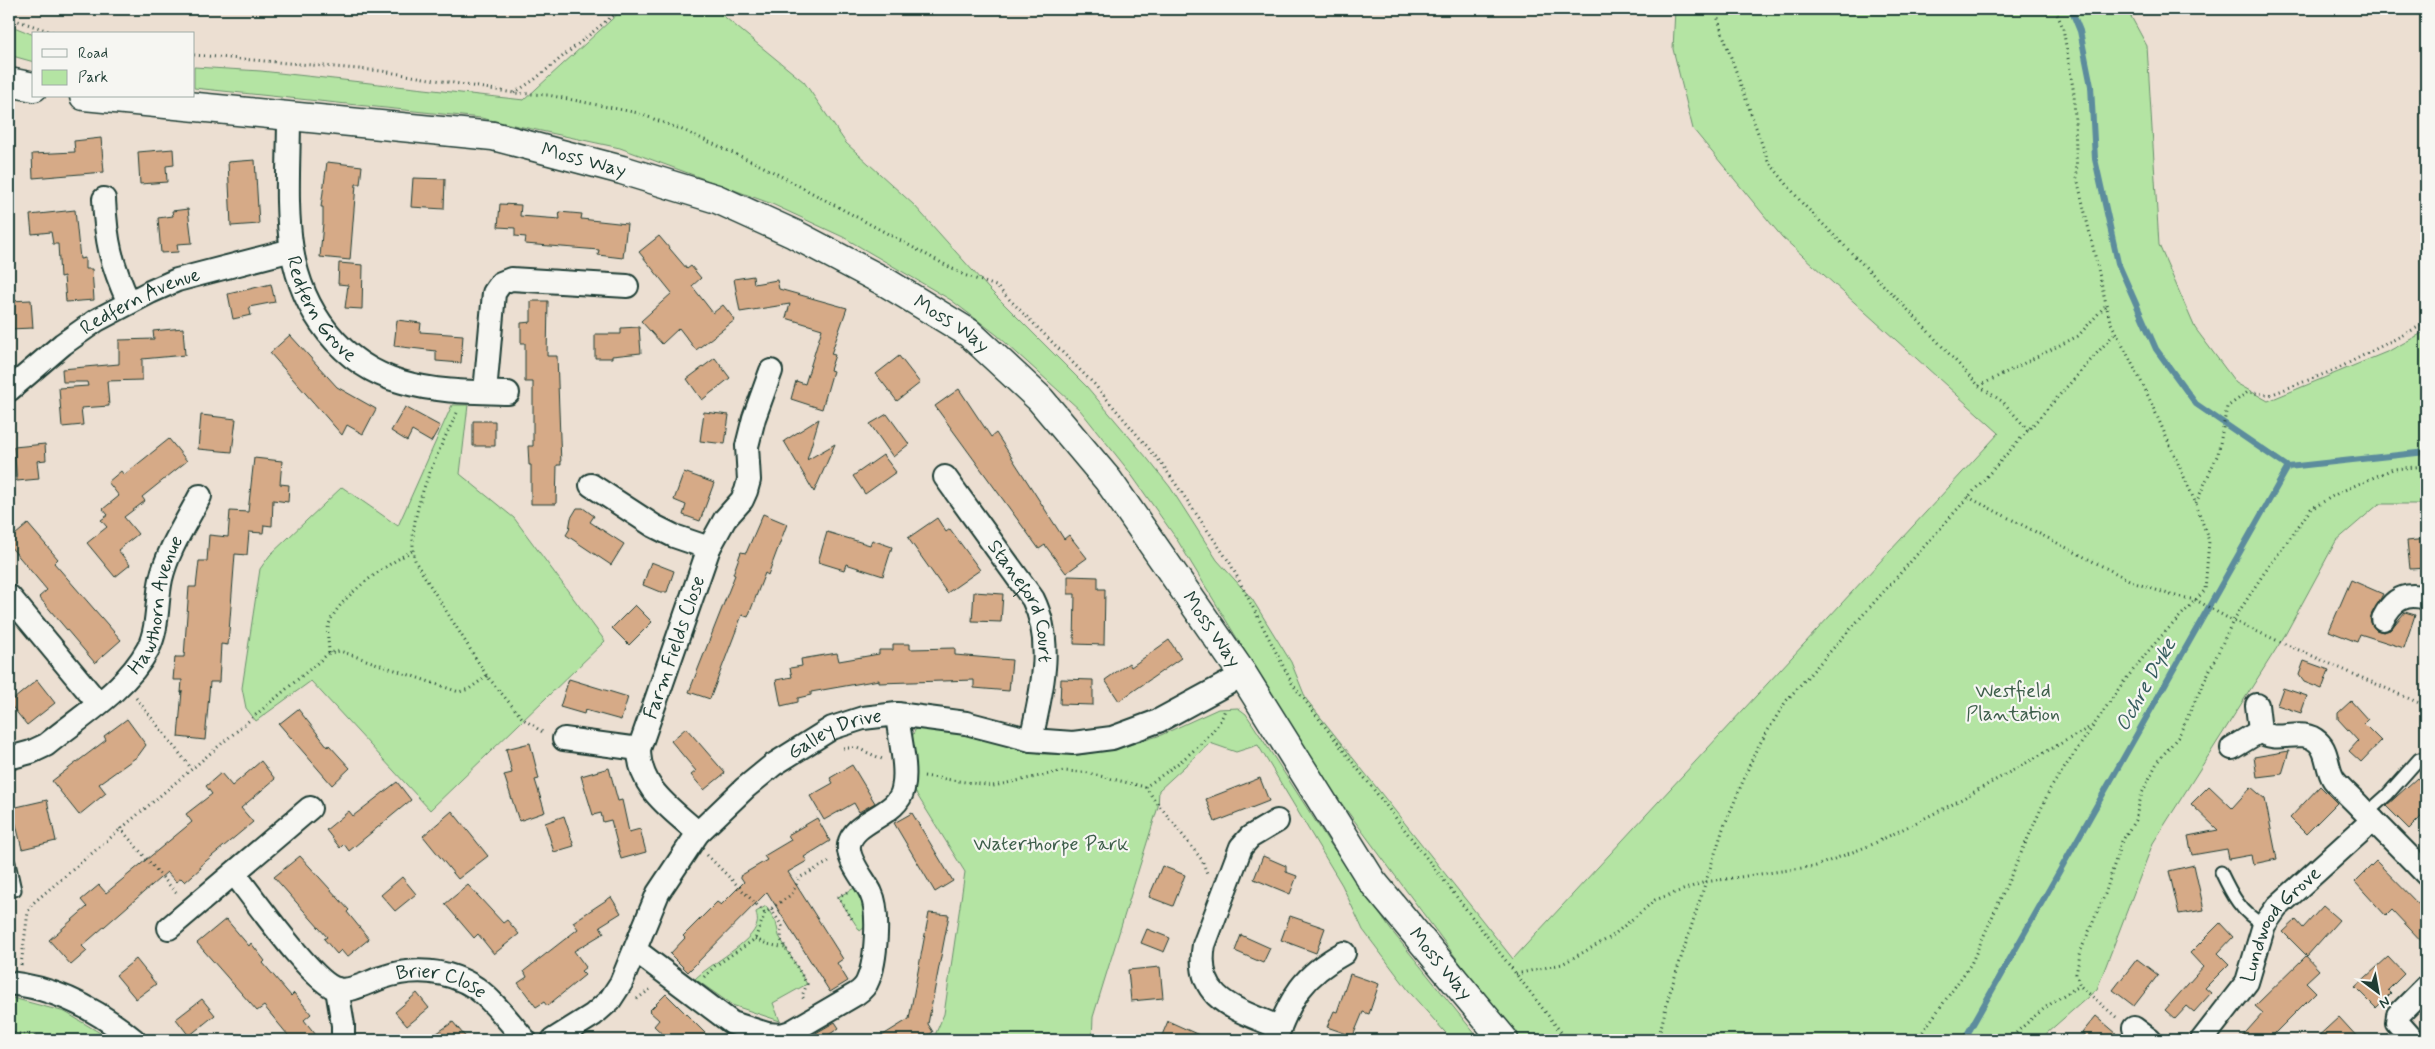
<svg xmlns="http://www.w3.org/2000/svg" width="2435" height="1049" font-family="Mynerve,sans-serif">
  <rect width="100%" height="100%" fill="#ecdfd2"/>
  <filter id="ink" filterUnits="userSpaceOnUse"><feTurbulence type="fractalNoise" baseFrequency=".02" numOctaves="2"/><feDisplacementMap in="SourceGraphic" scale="10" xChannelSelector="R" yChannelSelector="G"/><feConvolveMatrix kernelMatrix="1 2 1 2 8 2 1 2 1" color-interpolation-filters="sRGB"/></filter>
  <g filter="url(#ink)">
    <path fill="#b4e4a3" stroke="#6a906c" d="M623 9H715L804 82 846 143 914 205 989 289 1087 387 1147 458 1170 487 1217 560 1252 599 1291 662 1306 699 1513 959 1999 433 1782 237 1693 129 1673 49 1675 9H2127L2147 46 2159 245 2195 328 2236 383 2268 401 2389 351 2426 331V504H2379L2336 541 2285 635 2153 843 2097 989 2039 1040H1520L1477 986 1319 773 1176 538 1128 470 1080 410 997 335 951 300 843 237 772 204 620 148 481 118 194 88V67L261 71 524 100Z
      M9 25 34 35V62L9 55Z
      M452 405H468L460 474 514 518 605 641 430 810 311 681 256 721 246 708 242 688 260 569 270 555 342 487 398 526Z
      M1238 708 1246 714 1329 842 1391 930 1480 1040H1452L1412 995 1363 930 1342 885 1258 745 1236 752 1210 743 1159 790 1158 807 1093 1017 1092 1040H933L944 1014 965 872 914 790 908 747 915 730 931 725 1043 754 1078 755 1117 749 1161 735 1218 709Z
      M858 886 870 923 860 931 838 897Z
      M766 906 776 922 779 936 807 984 773 1003 780 1021 732 1005 695 979C710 964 753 942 757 924 758 921 757 916 756 912Z
      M9 997 65 1012 112 1040H9Z"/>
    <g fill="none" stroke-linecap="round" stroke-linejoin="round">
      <path stroke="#5b8c9d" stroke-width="6" d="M2071 9 2080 31 2091 86 2095 159 2118 263 2156 349 2196 404 2288 467
        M1964 1040 2288 467 2426 452"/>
    </g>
    <path fill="#d6aa87" stroke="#1f3d34" d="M101 138 104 172 33 178 32 154 75 152 74 141Z
      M173 149 174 165 166 166 167 182 140 184 138 152Z
      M255 160 259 224 231 226 228 162Z
      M327 162 362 166 360 184H356L350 260 320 257 323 223V207H321Z
      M413 178 445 179 444 209 411 207Z
      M500 204 521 205 520 216 560 219 559 212 582 214 581 219 627 224 623 258 598 255 599 250 525 244 526 237 515 236V228L498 227Z
      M188 209 192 243 177 244 178 252 161 253 158 218 173 216 172 211Z
      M75 210 80 259 85 258V269H92L94 300 66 302 64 276 60 277 58 244H53L51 232 32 234 30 215Z
      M659 236 687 269 691 266 701 278 692 286 713 313 723 305 735 320 696 350 679 328 662 344 641 321 672 293 639 252Z
      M339 263 363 265 362 309 345 308 348 285 338 284Z
      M753 276 754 284 777 280 779 289 847 308 831 354 835 355 830 370 833 371 822 409 791 399 796 381 805 384 822 329 786 318 790 304 740 312 734 279Z
      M271 284 275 302 249 307 251 315 233 319 228 294Z
      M31 300 33 328 9 329V301Z
      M531 301H548L547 356H557L561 465H557L556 504H531V465H529L528 446H533V382H525V343H521V323L531 322Z
      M397 320 421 323 420 332 463 335 461 363 436 361V351L394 346Z
      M639 327 641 353 612 356V358H595V334H621V328Z
      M183 328 185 355 142 359V380L107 381 109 406 81 408 83 425 62 427 59 388 88 386 87 382H63L62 369 119 364V340L154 339 153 331Z
      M290 335 337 387 376 409 363 434 347 425 342 435 270 353Z
      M899 356 920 383 897 401 876 374Z
      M715 358 730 378 702 400 687 379Z
      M959 389 991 437 996 433 1064 539 1069 535 1087 558 1066 573 1045 545 1039 549 935 406Z
      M405 407 440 426 431 442 412 431 407 441 391 431Z
      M704 412 729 415 725 444 700 441Z
      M887 414 909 444 893 457 870 424Z
      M201 415 236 419 232 452 198 449Z
      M819 419 807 460 835 444 814 492 784 441Z
      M473 421H495V446H473Z
      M169 439 187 461 142 497 145 501 124 517 138 534 118 550 130 565 115 577 87 543 107 527 101 520 108 515 103 509 119 496 108 482 121 471 124 475Z
      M45 444 46 460 37 461 39 479 17 481 14 447Z
      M883 455 896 472 865 494 853 476Z
      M254 458 282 461 280 484 289 485 288 502 273 500 272 526 264 525 263 533 249 532 247 555 235 554 228 645 221 644 219 682H210L205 740 178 737 182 691 181 693 182 680H173L175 657H184L189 587H196L199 561H207L209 535 228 537 230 511 248 512Z
      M684 472 714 483 700 521 683 515 686 505 674 500Z
      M577 508H583L594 516 590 522 624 544 611 565 566 535 569 530 571 518Z
      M763 514 787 524 768 575 765 573 748 617 742 615 710 699 689 692 735 575 733 574 741 552 746 553Z
      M937 518 946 532 950 529 980 570 947 593 908 538Z
      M28 524 58 559 54 563 121 640 95 663 39 597 47 590 9 545V540Z
      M827 532 870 545 872 540 892 547 883 576 846 564 844 570 818 562Z
      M2426 539V568L2410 569 2407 541Z
      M651 562 674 571 667 592H660L643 585Z
      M1068 576 1098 577V589H1105L1104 645 1074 644 1075 594H1068Z
      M2351 580 2383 594 2370 619 2372 625 2376 630 2383 632 2390 630 2405 612 2415 615 2404 648 2360 634 2357 642 2329 631Z
      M974 592 1003 594 1001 622 972 621Z
      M635 605 652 622 629 645 612 628Z
      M1169 640 1181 658 1119 701 1105 680 1129 663 1131 667Z
      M893 644H910V649L955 648V655L1012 660 1009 691 974 688V680L879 683V680L811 692V695L798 698V702L781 706 776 680 792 677 790 668 802 666 801 659 837 653 839 661 879 654V650H893Z
      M2304 661 2329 670 2322 689 2304 682 2299 675Z
      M569 679 628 697 621 720 585 710 584 714 560 707Z
      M1061 679 1093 680V705L1060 704Z
      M37 680 55 703 27 725 9 703Z
      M2283 688 2307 696 2301 713 2277 705Z
      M2351 701 2368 720 2364 724 2381 741 2361 762 2349 751 2358 741 2338 719V713Z
      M298 709 328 747 329 745 350 768 332 785 279 724Z
      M127 719 146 745 138 756 99 784 106 793 79 815 52 781 106 740 104 736Z
      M686 728 725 773 704 790 691 775 696 771 671 741Z
      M530 743 539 779 535 780 545 812 519 821 504 775 512 773 506 749Z
      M2289 751 2282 774 2257 777 2254 757Z
      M261 761 275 779 241 808 253 822 200 866 201 868 185 882 181 878 176 882 167 872 82 946 87 951 71 965 49 940 87 907 81 900 99 885 106 893 192 822 186 814 212 794 206 786 221 773 232 786Z
      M852 765 875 803 859 812 854 803 824 820 810 796 833 783 830 778Z
      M609 768 618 801 622 800 629 832 640 829 646 852 621 859 611 820 603 822 601 813 593 815 581 776Z
      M1260 778 1269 801 1215 822 1206 799Z
      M2417 778 2426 787V812L2409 829 2386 806Z
      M397 782 411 800 349 851 344 844 340 848 326 830 349 811 353 816Z
      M2209 786 2232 808 2251 787 2265 799 2277 859 2253 864 2251 855 2229 859 2227 849 2192 855 2188 836 2218 830 2191 804Z
      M2320 786 2337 803 2306 834 2290 818Z
      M47 800 56 841 22 849 12 808Z
      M452 811 488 856 458 879 423 836Z
      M912 813 953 881 935 892 894 823Z
      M564 816 574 846 554 852 545 823Z
      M817 818 830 841 804 857 807 861 788 872 843 959 837 963 848 981 830 992 767 892 688 972 670 954 685 938 683 936 717 902 721 905 744 882 740 876 767 860 764 856 791 840 788 835Z
      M300 856 349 910 347 912 369 939 347 957 341 950 337 954 324 939 327 937 274 877Z
      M1263 856 1286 866V872L1297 876 1290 894 1254 879Z
      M2376 861 2426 912V946L2392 910 2386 916 2355 882Z
      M2194 865 2204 910 2179 914 2169 871Z
      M1162 866 1185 875 1173 906 1149 897Z
      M402 877 416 894 395 911 381 895Z
      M468 885 503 923 507 920 519 934 494 954 478 934 474 938 445 904Z
      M611 897 621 913 600 926 604 933 574 951 586 967 581 971 585 975 547 1006 544 1002 536 1007 518 983 527 977 524 971 578 929 573 922Z
      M2323 906 2339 920 2307 956 2283 932 2296 920 2303 928Z
      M929 913 949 915 928 1024 933 1032 921 1040H875L909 1019Z
      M1290 916 1325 928 1316 953 1281 940Z
      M226 919 249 946 251 943 265 961 263 963 291 996 294 993 311 1014 304 1020 320 1040H292L264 1006 257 1011 197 943Z
      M2220 923 2233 937 2218 953 2229 964 2205 988 2211 993 2194 1012 2187 1006 2175 1019 2165 1010 2203 967 2190 953Z
      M1147 929 1170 938 1164 952 1141 943Z
      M1241 935 1270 948 1263 963 1235 951Z
      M2306 956 2319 970 2306 982 2316 992 2268 1040H2239L2263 1013 2255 1006Z
      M2388 957 2404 974 2388 990 2391 993 2376 1008 2355 987Z
      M136 959 156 984 136 999 116 975Z
      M2137 959 2158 975 2134 1006 2113 990Z
      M1160 967 1163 998 1131 1001 1128 970Z
      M1350 974 1379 984 1369 1014 1363 1012 1353 1036 1327 1027 1334 1011 1337 1012Z
      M417 993 429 1008 407 1026 395 1012Z
      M666 994 712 1040H669L654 1026 659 1020 649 1011Z
      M202 999 215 1015 189 1036 176 1019Z
      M2096 1016 2124 1040H2091L2082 1033Z
      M2339 1017 2360 1040H2314Z
      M1168 1021 1210 1040H1160Z
      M453 1022 468 1040H427Z
      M835 1022 839 1028 821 1040 816 1033Z"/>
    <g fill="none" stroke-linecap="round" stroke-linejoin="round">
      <defs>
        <path id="lane" d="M2367 813 2387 795 2419 759
          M9 863 15 890
          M2221 872C2232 895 2241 913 2264 925"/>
        <g id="street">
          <path id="s1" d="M289 117C289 160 285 207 292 250 302 311 341 365 402 382 436 392 474 392 508 393"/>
          <path d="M104 199C106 242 111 263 129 303"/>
          <path id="s2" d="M9 390 63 344 97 320 150 292 177 280 292 250"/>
          <path d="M485 392 494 293 501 283 511 279 627 286"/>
          <path id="s3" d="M945 477 1033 599C1055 644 1041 693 1031 740"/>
          <path d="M591 485 654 526 674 536 709 548"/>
          <path d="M10 597 98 703"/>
          <path d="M2383 619C2392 600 2405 592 2426 598"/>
          <path d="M2257 705 2260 731C2277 745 2301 726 2318 742 2329 752 2326 769 2334 780 2342 790 2353 799 2361 808 2383 830 2405 852 2426 874"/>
          <path d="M564 739 639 749"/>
          <path d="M2232 748 2260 731"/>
          <path id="s4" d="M9 758 31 752 46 745C80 717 126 690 148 649 159 627 156 602 161 579 168 549 186 523 200 496"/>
          <path d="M1277 821 1250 837 1241 847 1204 945C1194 1001 1238 1009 1280 1028"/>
          <path id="s5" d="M698 833C671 808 639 789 639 749L709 548 725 519 742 500 746 491 749 480 747 446 754 418 771 371"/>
          <path id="s6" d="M234 873C252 896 313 983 337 989 350 993 368 982 381 978 412 967 448 969 476 988 494 1001 510 1023 525 1040"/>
          <path d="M169 928 310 808"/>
          <path d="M635 950 732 1023 767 1034 781 1035 791 1032 856 994C862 990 866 986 868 980 876 962 880 911 871 893 865 880 847 861 849 845 853 820 898 816 903 789 908 767 899 737 897 714"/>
          <path d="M9 983C56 988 98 1010 134 1040"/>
          <path d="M337 989 343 1025V1040"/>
          <path d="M2134 1028 2150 1040"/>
          <path id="s7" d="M553 1040 593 1015 610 1000 621 983 658 893 698 833 745 788 773 765 832 728 863 718 897 714 966 723 1031 740 1073 743 1112 738 1158 721 1230 682 1242 673"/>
          <path d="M1275 1040C1291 997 1303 975 1344 953"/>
          <path id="s8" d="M2202 1040 2247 982 2264 925 2277 907 2373 820"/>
          <path d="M2413 1040 2397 1022 2398 1015 2426 987"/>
        </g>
        <g id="secondary">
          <path d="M9 82 34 87"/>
          <path id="s9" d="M84 96 493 136 622 170 717 199 794 234 887 283 969 333 1040 399 1108 480 1242 673 1372 881 1504 1040"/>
        </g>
      </defs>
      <use href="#lane" stroke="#1f3d34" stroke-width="15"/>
      <use href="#street" stroke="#1f3d34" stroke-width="26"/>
      <use href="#secondary" stroke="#1f3d34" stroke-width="31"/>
      <path stroke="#1f3d34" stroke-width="3" stroke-dasharray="1 4" stroke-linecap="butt" d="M1715 9 1722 32 1768 161 1802 203 1912 314 1979 386 2003 402 2028 430
        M9 18 58 34
        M194 55 382 71 514 93 548 95 638 113 685 131 766 168 964 275 996 286 1094 384 1162 464 1230 563 1293 685 1567 1040
        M514 93 534 80 621 9
        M1979 386 2078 336 2106 305
        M457 413C439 449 402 523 416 563L487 676 523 719 544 733
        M1968 497 2135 583 2171 595 2196 600 2233 621 2426 706
        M2196 503 2218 454 2227 407 2248 392 2270 395 2337 369 2426 323
        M329 653C329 645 327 636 328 629 332 600 388 564 412 551
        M136 698 191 768
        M843 748H857L882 759
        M924 776 993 786 1064 771 1084 772 1145 787C1167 772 1221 735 1225 708
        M1145 787 1202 860 1208 876
        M120 828 177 894
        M707 855 765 913
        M847 892 838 897 854 922
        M771 909 782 926 781 940 807 984 802 996 805 1001
        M755 939 767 944 785 948
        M21 965 28 912 32 904 329 653 340 651 459 692 469 689 487 676
        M1516 974 1562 964 1611 937 1655 900 1705 882 1816 866 1871 845 1951 805 2092 726
        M704 977 715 966 755 939 765 913 792 894 799 878 829 862
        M637 999 652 988
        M2116 1017 2080 986 2076 974 2081 950 2105 894 2121 843 2135 820 2142 793 2158 761 2178 737 2233 621 2262 576 2311 509 2340 492 2393 469 2426 466
        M9 1033 31 1035 46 1040
        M1658 1040 1669 995 1723 829 1756 750 1786 701 2115 333
        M1917 1040 1971 964 2050 789 2122 684 2154 644 2205 590 2209 541 2196 504 2145 389 2110 321 2077 178 2074 94 2063 28 2055 9
        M2009 1040C2030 1019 2052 1000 2080 986"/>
      <use href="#lane" stroke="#f6f6f2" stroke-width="11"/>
      <use href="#street" stroke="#f6f6f2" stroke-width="22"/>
      <use href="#secondary" stroke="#f6f6f2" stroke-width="28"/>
    </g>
  </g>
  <g text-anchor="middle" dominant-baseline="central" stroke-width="4.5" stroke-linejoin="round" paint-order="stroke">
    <g font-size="20" fill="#1f3d34" stroke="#f6f6f2">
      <text stroke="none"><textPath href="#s9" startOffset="505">Moss Way</textPath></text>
      <text stroke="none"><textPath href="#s2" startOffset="160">Redfern Avenue</textPath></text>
      <text stroke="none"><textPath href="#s1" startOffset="200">Redfern Grove</textPath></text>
      <text stroke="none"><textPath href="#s9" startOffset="910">Moss Way</textPath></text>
      <text stroke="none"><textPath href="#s3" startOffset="148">Staneford Court</textPath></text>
      <text stroke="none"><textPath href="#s4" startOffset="225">Hawthorn Avenue</textPath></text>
      <text stroke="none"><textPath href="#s9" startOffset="1314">Moss Way</textPath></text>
      <text stroke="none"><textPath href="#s5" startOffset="214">Farm Fields Close</textPath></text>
      <text stroke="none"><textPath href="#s7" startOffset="431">Galley Drive</textPath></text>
      <text stroke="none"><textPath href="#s8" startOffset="142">Lundwood Grove</textPath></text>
      <text stroke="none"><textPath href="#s9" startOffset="1720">Moss Way</textPath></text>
      <text stroke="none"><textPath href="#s6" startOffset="265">Brier Close</textPath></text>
    </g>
    <g font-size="20" fill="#3d5e4a" stroke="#f6f6f2">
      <text x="2013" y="691">Westfield<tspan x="2013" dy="23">Plantation</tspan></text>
      <text x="1051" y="844">Waterthorpe Park</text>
    </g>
    <g font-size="21" font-style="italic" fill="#385e60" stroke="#f6f6f2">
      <text transform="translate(2146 685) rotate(-61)">Ochre Dyke</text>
    </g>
  </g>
  <rect width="2435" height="1049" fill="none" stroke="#f6f6f2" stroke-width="30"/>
  <rect x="15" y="15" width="2405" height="1019" fill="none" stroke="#1f3d34" stroke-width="2" filter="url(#ink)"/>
  <rect x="32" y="32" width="162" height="65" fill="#f6f6f2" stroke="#a0aca6"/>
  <rect x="42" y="49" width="25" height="8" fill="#f6f6f2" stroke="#a0aca6"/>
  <text x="78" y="58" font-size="15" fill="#1f3d34">Road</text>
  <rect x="42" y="70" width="25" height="15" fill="#b4e4a3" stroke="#a0aca6"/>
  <text x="78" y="82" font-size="15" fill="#1f3d34">Park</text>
  <g transform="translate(2378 992) rotate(148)" stroke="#f6f6f2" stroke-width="4" paint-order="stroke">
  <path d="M0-4L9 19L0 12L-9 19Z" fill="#1f3d34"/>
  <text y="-8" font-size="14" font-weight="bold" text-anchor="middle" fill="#1f3d34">N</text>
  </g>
</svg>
